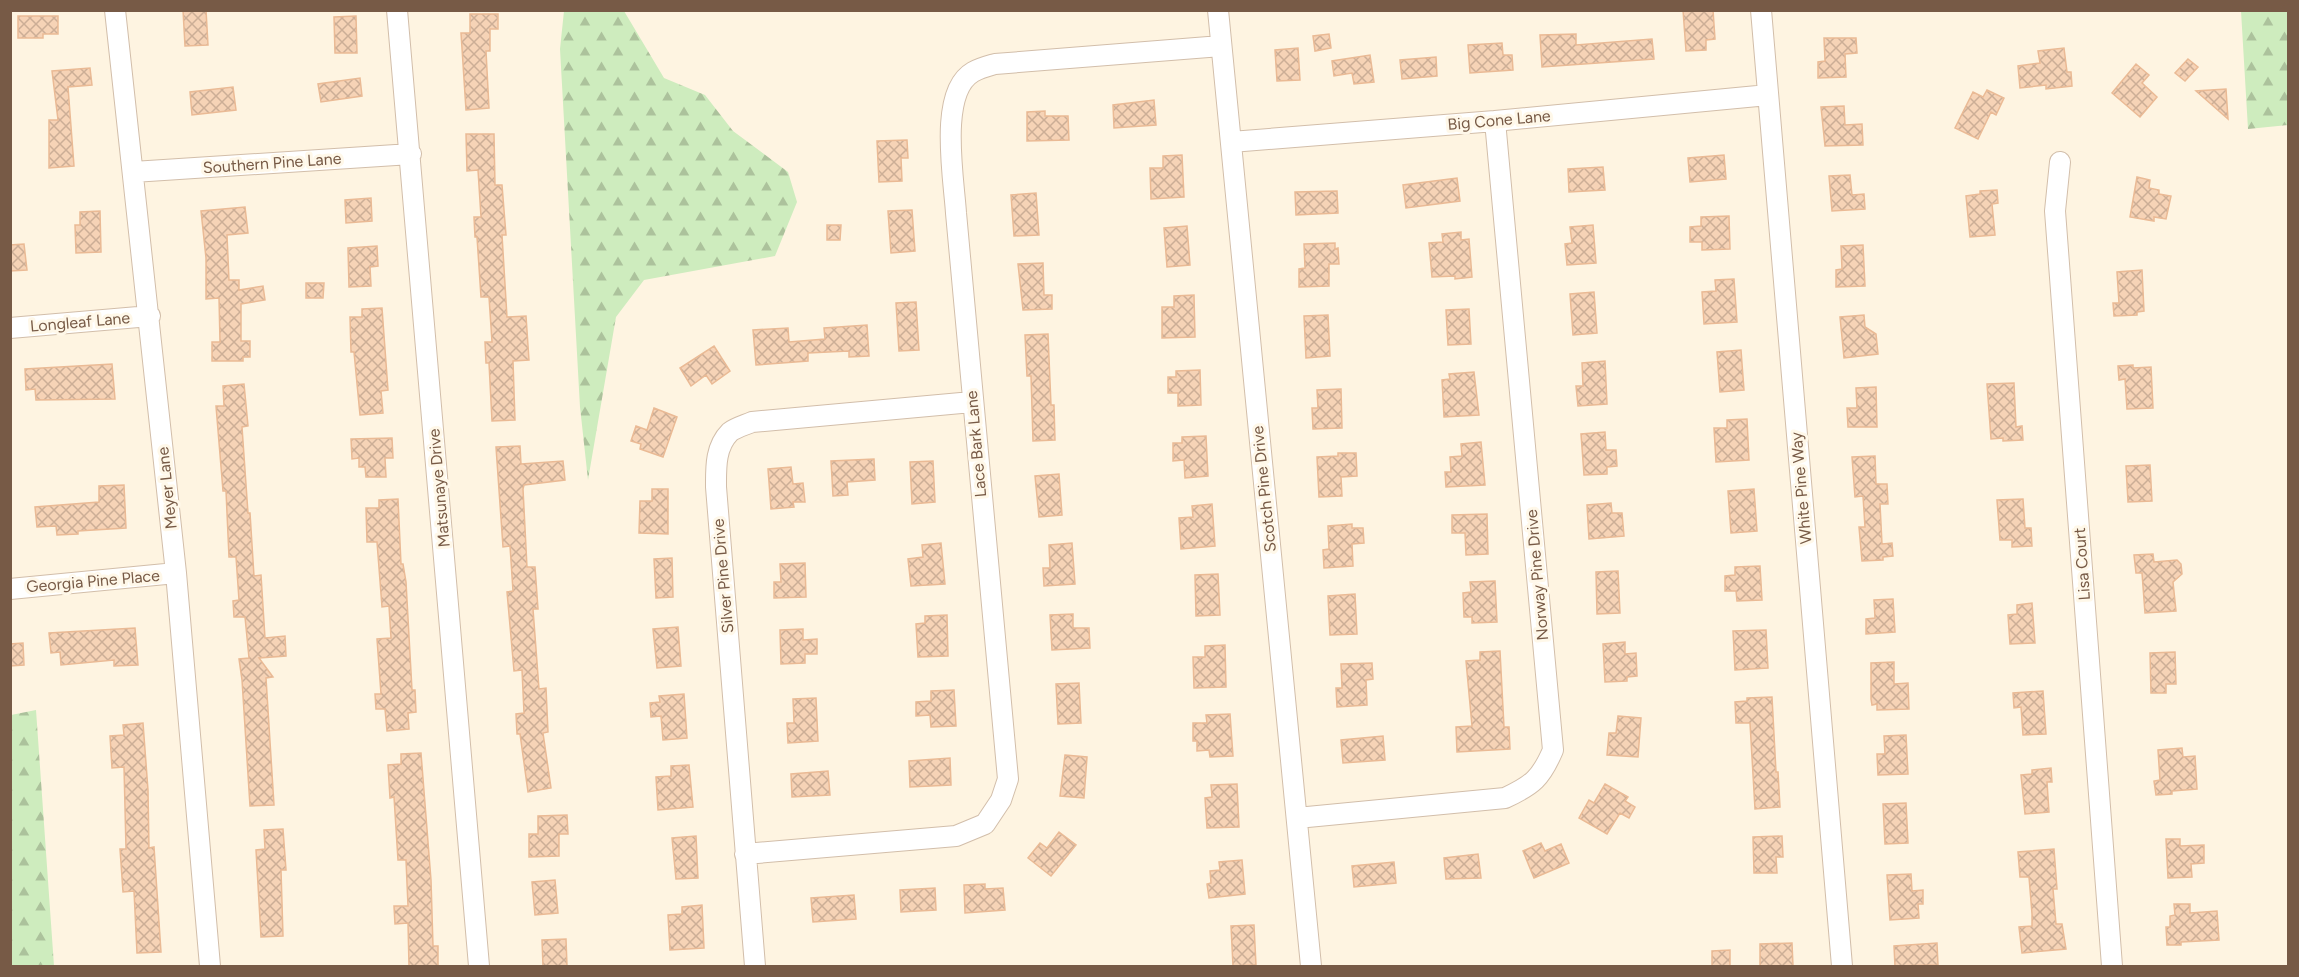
<svg xmlns="http://www.w3.org/2000/svg" width="2299" height="977" font-family="Figtree,sans-serif">
  <defs>
    <pattern id="forest-firs" width="22" height="20" patternUnits="userSpaceOnUse" patternTransform="scale(1.5)"><rect width="22" height="20" fill="#ceecbe"/><path d="M5 1l3.5 6h-7zM16 11l3.5 6h-7z" fill="#acc29c"/></pattern>
    <pattern id="building-cross-hatch" width="8" height="8" patternUnits="userSpaceOnUse" patternTransform="scale(1.5)"><rect width="8" height="8" fill="#f6d3b6"/><path d="M0 0l8 8M0 8l8-8" fill="none" stroke="#ccae96"/></pattern>
  </defs>
  <rect width="100%" height="100%" fill="#fef4e1"/>
  <path fill="url(#forest-firs)" d="M564 11H624L664 78 705 95 733 131 788 172 797 202 775 256 644 280 616 317 588 480 580 407 560 49Z
    M2241 11H2288V125L2248 129Z
    M36 710 54 966H11V715Z"/>
  <path fill="url(#building-cross-hatch)" stroke="#eaba95" stroke-width="1.5" d="M183 10H206L208 45 185 46Z
    M1683 10H1713L1715 39 1706 40V50L1686 51Z
    M470 14H498V29H490V51H486L489 108 466 110 461 33H470Z
    M18 16H58V34H43V38H18Z
    M356 16 357 53H335L334 17Z
    M1329 34 1331 48 1315 51 1313 36Z
    M1576 34V45L1652 39 1654 59 1542 67 1540 35Z
    M1824 38H1856L1857 53 1845 54 1846 77 1818 78V62L1825 61Z
    M1502 43 1503 55H1512L1513 70 1470 73 1468 45Z
    M1298 48 1300 80 1277 81 1275 50Z
    M2064 48 2067 72H2071L2072 86 2046 89V85L2020 88 2018 66 2040 63 2038 51Z
    M1370 55 1374 82 1354 84 1352 73 1334 76 1332 61Z
    M1436 57 1437 76 1402 79 1400 60Z
    M2188 59 2198 67 2185 81 2175 73Z
    M2136 64 2149 75 2142 83 2157 97 2140 117 2112 93Z
    M90 68 92 85 68 87 74 166 49 168V120H58L52 71Z
    M360 78 362 96 321 102 318 84Z
    M233 87 236 110 192 115 190 92Z
    M2226 89 2228 119 2196 91Z
    M1987 90 2004 98 1996 115 1991 112 1978 139 1955 128 1973 92 1983 97Z
    M1154 100 1156 125 1114 128 1113 105Z
    M1844 106 1845 125 1862 124 1863 145 1825 146 1821 107Z
    M1045 111V116H1068L1069 140 1027 141V112Z
    M466 134H494L495 185H502L506 235H502L507 317 526 316 529 360 513 361 515 420 492 421 489 363H486L485 342H492L489 297H481L477 237H475L474 217H481L478 170 467 171Z
    M907 140 908 158H901L902 181 879 182 877 141Z
    M1182 155 1184 197 1151 199 1150 168H1163V156Z
    M1724 155 1726 179 1690 182 1688 158Z
    M1603 167 1605 190 1569 192 1568 169Z
    M1850 175 1852 195 1864 194 1865 209 1832 211 1829 176Z
    M2137 177 2150 180 2149 188 2159 190V194L2171 196 2166 219 2154 217V221L2130 217Z
    M1457 178 1460 201 1406 208 1403 185Z
    M1997 190 1998 203 1992 204 1995 235 1970 237 1966 196 1980 194V191Z
    M1337 191 1338 213 1296 215 1295 192Z
    M1036 193 1039 235 1014 236 1011 195Z
    M371 198 372 221 346 223 345 200Z
    M245 207 248 233 227 235 229 280H239V290L263 286 265 300 241 304V341H250V357H243V361H212V342H220L219 298 206 299V258L201 211Z
    M912 210 915 251 891 253 888 211Z
    M100 211 101 252 76 253 75 225H80V212Z
    M1729 216 1730 249 1702 250V242H1690V227L1701 226V217Z
    M827 225H841L840 240H827Z
    M1593 225 1596 263 1567 265 1565 244 1572 243 1570 227Z
    M1187 226 1190 265 1167 267 1164 228Z
    M1461 232V240L1469 239 1472 277 1455 279V276L1432 277 1429 243 1443 242 1442 234Z
    M1335 243V249L1338 248 1339 264H1329V286L1299 287V269L1305 268 1304 244Z
    M24 244 27 270 10 271V245Z
    M1863 245 1865 286 1836 287V270L1842 269 1841 246Z
    M377 246 378 266 370 267 371 286 349 287 348 248Z
    M1043 263 1044 295H1052V309L1023 310 1018 264Z
    M2142 270 2144 311 2137 312V315L2114 316 2113 303H2119L2117 272Z
    M1734 279 1737 322 1704 324 1702 292 1716 291 1715 280Z
    M306 283H324L323 298H306Z
    M1594 292 1597 333 1573 335 1570 294Z
    M1194 295 1195 337 1162 338V307H1174V296Z
    M916 302 919 350 899 351 896 303Z
    M382 308 388 390 381 391 383 413 360 415 354 352H351L350 317H362V309Z
    M1469 309 1471 344 1448 345 1446 310Z
    M1328 315 1330 356 1306 358 1304 316Z
    M1864 315 1865 327 1876 334 1878 354 1844 358 1840 317Z
    M867 325 869 356 849 357V351L808 353V361L756 365 753 330 788 328 789 342 825 339 824 328Z
    M1048 334 1051 405H1054L1055 440 1033 441 1031 376H1027L1025 335Z
    M714 346 730 371 712 384 706 375 691 386 680 368Z
    M1741 350 1744 390 1720 392 1717 352Z
    M1605 361 1607 404 1578 406 1576 386H1583L1582 363Z
    M112 364 115 399 36 400 35 389 26 390 25 369Z
    M2133 365V368L2151 367 2153 408 2127 409 2125 379 2119 380 2118 366Z
    M1200 370 1201 405 1178 406V393H1168V377H1176V371Z
    M1474 372 1479 415 1444 417 1442 380 1450 379 1449 374Z
    M2014 383 2016 427 2022 426 2023 440 2003 441V438L1991 439 1987 384Z
    M244 384 248 426 242 427 248 513H250L254 576 261 575 265 638 285 636 286 656 259 658 273 677 266 678 274 805 250 806 242 680 239 659 249 658 245 617H234L233 601 239 600 236 557H229L226 491H223L216 406H224L223 386Z
    M1876 387 1877 427H1848L1847 408H1857L1856 388Z
    M1341 389 1342 428 1313 429 1312 408H1318L1317 390Z
    M654 408 677 417 663 457 640 449 641 444 631 441 636 426 647 430Z
    M1747 419 1749 460 1716 462 1714 428H1727V420Z
    M1605 432 1606 450H1616L1617 466 1607 467V474L1584 475 1581 434Z
    M1206 436 1208 476 1185 478 1184 460 1173 461V443H1182V437Z
    M392 438 393 458H385L386 477H366L365 467H359V458L352 459 351 439Z
    M1481 442 1485 485 1446 487 1445 472H1451L1450 457 1462 456 1461 444Z
    M520 446 521 464 563 461 565 480 524 485 523 489 527 567H535L538 609H533L539 689 546 688 548 732 543 733 551 788 528 792 520 734H517L516 714 524 713 522 670 514 671 507 592 513 591 510 546 503 547 496 447Z
    M1338 453H1356L1357 476 1341 477 1342 496 1319 497 1317 457 1338 456Z
    M1875 456 1876 484H1887L1888 504H1880L1882 544 1892 543 1893 556 1883 557V560L1862 561 1859 527H1865L1863 496 1855 497 1852 457Z
    M874 459 875 480 847 482 848 495 833 496 831 461Z
    M933 461 935 502 912 504 910 462Z
    M2150 465 2152 501 2128 502 2126 466Z
    M791 467 793 484 803 483 805 502H793L794 507 771 509 768 469Z
    M1059 474 1062 515 1039 517 1035 476Z
    M124 485 126 528 78 531V534L57 535 56 526 37 527 35 507 99 502V486Z
    M652 489H668V534L639 533 640 501H652Z
    M1754 489 1757 531 1731 533 1728 491Z
    M398 499 401 564H403L406 582 412 690H415L416 712 408 713 409 729 387 731 385 709H376L375 694H381L377 639 391 638 389 606 382 607 377 542H367L366 508H379V500Z
    M2023 499 2025 528H2031L2032 546 2012 547V540H2000L1997 500Z
    M1611 503 1612 513H1622L1624 536 1589 539 1587 505Z
    M1212 504 1215 546 1181 549 1179 518 1193 517 1192 506Z
    M1487 514 1488 554 1466 555 1465 533H1452V515Z
    M1352 524V528H1363L1364 543 1352 544 1353 566 1324 568 1323 550 1329 549 1328 526Z
    M941 543 945 584 911 586 908 559 923 557 922 545Z
    M1072 543 1075 584 1044 586 1043 568H1050L1049 545Z
    M2153 554 2154 562 2177 560 2181 564 2182 574 2173 582 2176 611 2145 613 2142 573H2136L2134 555Z
    M672 558 673 597 656 598 654 559Z
    M805 563 806 597 774 598V582H781L780 564Z
    M1760 566 1762 600 1737 601 1736 591H1725V576L1735 575V567Z
    M1618 571 1620 613 1597 614 1596 572Z
    M1218 574 1220 615 1196 616 1195 575Z
    M1495 581 1497 622 1472 623V617H1464L1463 593 1471 592 1470 582Z
    M1355 594 1357 634 1330 635 1328 596Z
    M1893 599 1895 632 1866 634V619L1875 618 1874 600Z
    M2032 603 2035 643 2010 644 2008 615 2017 614V605Z
    M1073 614V628H1089L1090 648 1052 650 1050 615Z
    M947 615 948 656 918 657 916 624 925 623V616Z
    M678 627 681 666 657 668 653 629Z
    M135 628 138 665 114 666V660L61 665 60 652 51 653 49 633Z
    M803 629V640L817 639V654H805V663L781 664 780 630Z
    M1766 630 1768 668 1735 670 1733 631Z
    M1625 642V654L1636 653 1637 676 1627 677V681L1605 682 1603 644Z
    M23 643 24 665 10 666V644Z
    M1225 645 1226 687 1194 688 1193 657H1205V646Z
    M1500 651 1504 727H1509L1510 749 1457 752 1456 727 1472 726 1466 661 1480 660V652Z
    M2175 652 2176 684H2166V693H2151L2150 653Z
    M1894 662V684L1908 683 1909 709 1877 710V704L1872 705 1871 699V663Z
    M1372 663 1373 679 1366 680 1367 705 1337 707 1336 688H1342L1341 664Z
    M1079 683 1081 723 1058 724 1056 684Z
    M954 690 956 726 931 727 930 715 916 716V702L931 701V691Z
    M2043 691 2046 734 2023 735 2021 707 2014 708 2013 693Z
    M684 694 687 738 663 740 661 716 651 717 650 703 660 702 659 696Z
    M1772 697 1776 772H1778L1780 807 1755 809 1750 723H1736L1735 702 1747 701V698Z
    M816 698 818 741 788 743 787 723H794L793 699Z
    M1230 714 1233 756 1210 757 1209 750 1197 751V741H1193V723H1207L1206 715Z
    M1618 716 1641 718 1638 757 1607 755 1609 733H1616Z
    M143 723 148 790 149 848 154 847 161 952 137 953 134 891 123 892 120 849H126L124 767 112 768 110 736 124 735 123 725Z
    M1906 735 1908 774 1878 775 1877 754H1885L1884 736Z
    M1383 736 1385 760 1343 763 1341 740Z
    M2182 748 2183 757 2195 756 2197 789 2172 791V794L2156 795 2154 781 2160 780 2158 750Z
    M421 753 431 880 433 946H438V966H409L408 923 395 924 394 906H408L406 860H398L394 797 390 798 388 765 401 764V754Z
    M1065 755 1087 757 1084 798 1060 796Z
    M950 758 951 785 910 787 909 761Z
    M689 765 693 807 658 810 656 777 671 776V766Z
    M2051 768 2052 782H2047L2049 812 2025 814 2021 775 2032 774V770Z
    M828 771 830 795 792 797 791 774Z
    M1237 784 1239 827 1207 828 1205 798 1212 797 1211 785Z
    M1605 784 1628 797 1625 801 1635 807 1629 818 1620 813 1607 834 1579 818 1589 800 1594 803Z
    M1906 803 1908 843 1885 844 1883 804Z
    M567 815 568 834H559V856L529 857V834H538V816Z
    M283 829 286 870H281L283 936 261 937 256 850 265 849 264 830Z
    M1059 832 1076 845 1051 876 1028 858 1040 843 1047 848Z
    M696 836 698 878 676 879 672 838Z
    M1782 836 1783 857H1776L1777 873H1754L1753 837Z
    M2166 839H2180V846L2204 845V863L2191 864 2192 877 2168 878Z
    M1541 843 1545 851 1561 844 1569 863 1534 878 1523 851Z
    M2054 849 2057 889H2053L2056 924H2062L2066 949 2022 953 2019 927 2032 926V914L2029 877H2020L2018 852Z
    M1478 854 1481 878 1446 879 1444 858Z
    M1242 860 1245 894 1209 898 1207 884 1211 883 1210 871 1220 870 1219 862Z
    M1394 862 1396 883 1354 887 1352 866Z
    M1911 874 1912 891 1923 890V904H1918L1919 918 1890 920 1887 875Z
    M555 880 558 913 535 915 532 882Z
    M985 884V889L1003 888 1005 910 965 913 964 885Z
    M935 888 936 910 901 912 900 890Z
    M854 895 856 919 813 922 811 898Z
    M2174 904H2190V913L2217 911 2219 940 2181 942V945H2167L2166 927H2170V916L2175 915Z
    M702 905 704 948 670 950 668 915 682 914V907Z
    M1254 925 1256 965 1233 966 1231 926Z
    M566 939 567 966H543L542 940Z
    M1792 943 1793 966H1760V944Z
    M1937 943 1938 965 1895 966 1894 946Z
    M1730 950V966H1712V951Z"/>
  <g fill="none" stroke-linecap="round" stroke-linejoin="round">
    <defs>
      <path id="minor" d="M115 10 176 573 210 966
        M397 10 479 966
        M1218 10 1311 966
        M1761 10 1842 966
        M1231 142 1495 121 1768 95
        M2060 162 2055 211 2112 966
        M133 172 411 154
        M10 328 150 316
        M10 589 176 573
        M1297 818 1505 798C1533 785 1541 778 1553 750L1495 121
        M745 854 956 836 985 824 1001 800 1008 779 956 213C954 179 938 92 973 72 980 68 988 66 995 64L1221 46
        M755 966 716 487C716 468 715 447 730 432 735 428 745 425 752 422L972 402"/>
    </defs>
    <use href="#minor" stroke="#d2beaa" stroke-width="22"/>
    <use href="#minor" stroke="#fff" stroke-width="20"/>
  </g>
  <g text-anchor="middle" dominant-baseline="central" stroke-width="6" stroke-linejoin="round" paint-order="stroke">
    <g font-size="16" fill="#775a46" stroke="#fff8e9">
      <text transform="translate(1499 120) rotate(-5)">Big Cone Lane</text>
      <text transform="translate(272 163) rotate(-4)">Southern Pine Lane</text>
      <text transform="translate(80 322) rotate(-5)">Longleaf Lane</text>
      <text transform="translate(976 444) rotate(-95)">Lace Bark Lane</text>
      <text transform="translate(167 488) rotate(-96)">Meyer Lane</text>
      <text transform="translate(439 488) rotate(-95)">Matsunaye Drive</text>
      <text transform="translate(1801 488) rotate(-95)">White Pine Way</text>
      <text transform="translate(1264 489) rotate(-96)">Scotch Pine Drive</text>
      <text transform="translate(2082 564) rotate(-94)">Lisa Court</text>
      <text transform="translate(1537 575) rotate(-95)">Norway Pine Drive</text>
      <text transform="translate(723 576) rotate(-95)">Silver Pine Drive</text>
      <text transform="translate(93 581) rotate(-5)">Georgia Pine Place</text>
    </g>
  </g>
  <rect width="2299" height="977" fill="none" stroke="#775a46" stroke-width="24"/>
</svg>
